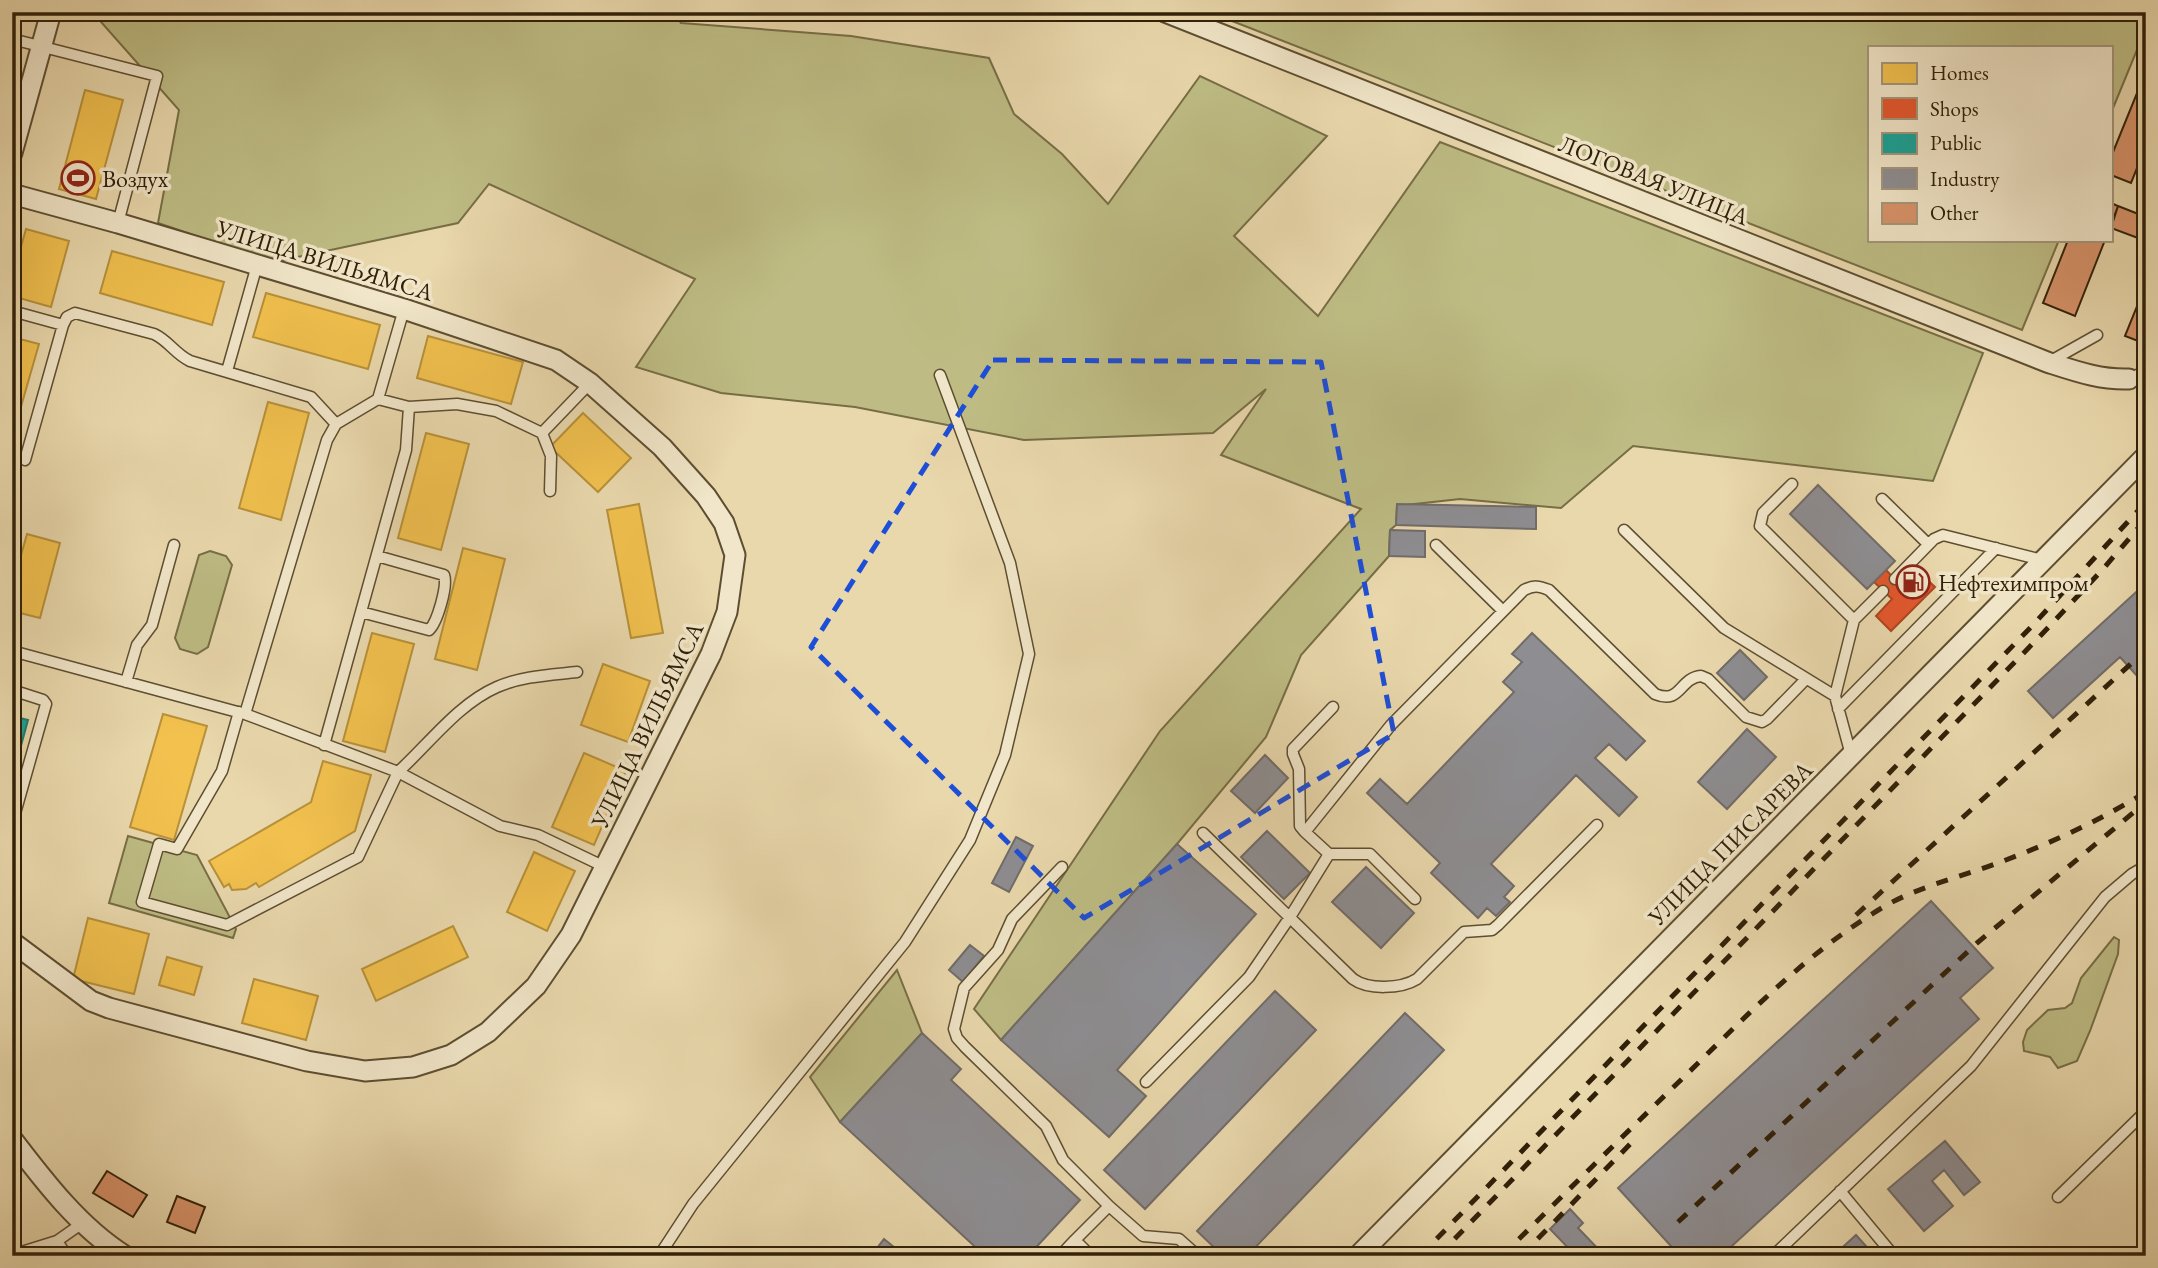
<svg xmlns="http://www.w3.org/2000/svg" width="2158" height="1268" font-family="'EB Garamond',serif">
  <rect width="100%" height="100%" fill="#e9d8ac"/>
  <filter id="stains"><feTurbulence type="fractalNoise" baseFrequency=".00286" numOctaves="4"/><feColorMatrix values="0 0 0 0 .2 0 0 0 0 .09 0 0 0 0 .02 0 0 0 .5 -.17"/></filter>
  <radialGradient id="worn" r=".72"><stop offset=".6" stop-color="#630" stop-opacity="0"/><stop offset="1" stop-color="#630" stop-opacity=".3"/></radialGradient>
  <path fill="#bebc84" stroke="#776e46" stroke-width="2" d="M103 12H673L681 23 851 36 989 58 1014 114 1062 154 1108 204 1200 76 1327 136 1234 236 1318 316 1440 142 1983 353 1933 481 1633 446 1561 508 1460 499 1397 506 1396 525 1390 530 1389 556 1301 655 1266 737 1177 844 1001 1040 974 1009 1160 731 1361 509 1221 455 1266 389 1213 433 1024 440 855 407 721 393 636 367 695 279 489 184 458 223 274 262 158 223 179 110 101 22Z
    M1209 12H2146V28L2111 113V47H1869V240H2059L2022 330Z
    M210 551 226 556 232 565 208 647 197 654 180 649 175 638 199 555Z
    M128 836 197 855 236 929 233 938 109 903Z
    M2114 937 2119 940 2118 954 2090 1031 2077 1061 2058 1068 2050 1057 2024 1051 2023 1042 2027 1030 2048 1010 2065 1008 2072 1003 2081 978Z
    M897 970 922 1033 840 1122 810 1077Z"/>
  <path fill="#f2c14e" stroke="#b89139" stroke-width="2" d="M85 90 123 100 96 199 59 189Z
    M26 229 69 241 51 307 12 296V279Z
    M112 251 224 282 212 325 100 293Z
    M266 293 380 325 368 369 253 337Z
    M428 336 523 362 511 404 417 378Z
    M12 337 39 344 12 438Z
    M268 402 309 413 281 520 239 508Z
    M583 413 631 458 598 492 550 447Z
    M426 433 469 444 441 550 398 538Z
    M639 504 663 633 631 638 607 510Z
    M27 534 60 543 40 618 12 611V565L18 566Z
    M463 548 505 559 477 670 435 659Z
    M372 633 414 644 385 752 343 741Z
    M603 664 650 681 628 742 581 725Z
    M163 714 207 726 174 840 130 827Z
    M584 753 626 771 594 845 552 827Z
    M323 761 371 775 355 831 259 887 256 883 246 889 232 890 229 884 224 887 209 861 311 802Z
    M534 852 575 871 547 931 507 912Z
    M88 918 149 934 134 994 73 979Z
    M453 926 468 957 376 1001 362 969Z
    M167 957 202 967 194 995 159 985Z
    M254 979 318 996 306 1040 242 1023Z"/>
  <path fill="#e4572e" stroke="#ae4623" stroke-width="2" d="M1886 570 1903 588 1919 572 1935 587 1891 631 1876 616 1892 599 1874 582Z"/>
  <path fill="#17a398" stroke="#1e7c6d" stroke-width="2" d="M12 716 28 720 13 775 19 776 12 799Z"/>
  <path fill="#8d8d92" stroke="#716c69" stroke-width="2" d="M1818 485 1895 561 1867 589 1790 514Z
    M1397 504 1536 507V529L1396 525Z
    M1390 530 1425 531V557L1389 556Z
    M2146 583V669L2138 677 2120 657 2053 718 2028 691Z
    M1532 633 1645 741 1626 760 1609 744 1595 758 1637 797 1619 816 1576 775 1491 864 1514 886 1504 897 1510 902 1496 916 1487 908 1478 918 1431 873 1440 863 1367 793 1380 779 1407 804 1514 692 1503 682 1522 662 1512 654Z
    M1740 650 1767 677 1744 700 1717 673Z
    M1747 729 1776 757 1727 809 1698 782Z
    M1265 755 1288 778 1255 813 1231 791Z
    M1267 831 1310 873 1284 899 1241 857Z
    M1016 837 1033 846 1009 892 992 883Z
    M1177 844 1256 914 1117 1070 1146 1096 1109 1137 1001 1040Z
    M1366 867 1414 913 1381 948 1332 902Z
    M1931 901 1993 968 1960 998 1979 1019 1721 1256H1680L1618 1188Z
    M970 945 984 956 963 982 949 970Z
    M1275 991 1316 1030 1145 1209 1104 1170Z
    M1405 1013 1444 1050 1247 1256H1223L1197 1231Z
    M922 1033 961 1069 951 1080 1080 1200 1028 1256H985L840 1122Z
    M1945 1141 1980 1182 1964 1195 1944 1170 1932 1181 1953 1206 1924 1231 1888 1189Z
    M1570 1209 1583 1223 1578 1228 1605 1256H1576L1550 1229Z
    M1856 1235 1875 1256H1833Z
    M884 1239 905 1256H871Z"/>
  <path fill="#d9936a" stroke="#302008" stroke-width="2" d="M2137 93 2146 97V146L2131 183 2111 175V157Z
    M2111 203 2118 206 2111 225Z
    M2118 206 2146 217V241L2111 228Z
    M2068 240H2105L2075 316 2043 303Z
    M2146 284V344L2125 336Z
    M107 1171 147 1195 133 1217 93 1193Z
    M177 1196 205 1207 195 1233 167 1222Z"/>
  <g fill="none" stroke-linecap="round" stroke-linejoin="round">
    <defs>
      <path id="lane" d="M12 39 157 76 118 223
        M12 311 63 325
        M2049 362 2097 335
        M227 371 257 265
        M2129 379 2146 371
        M378 399 409 407 457 404 496 411 542 433 590 383
        M542 433 551 456 550 491
        M25 460 63 325 67 317 75 313 154 334C168 340 175 354 190 361L311 397 336 424
        M1792 484 1763 513 1760 526 1854 620
        M1882 499 1928 544
        M1624 530 1724 628 1835 696
        M1436 545 1503 611
        M1895 579 1934 539 1943 535 2042 560
        M361 612 429 630C437 623 448 586 444 575L377 556
        M12 651 245 714 398 772C429 744 458 704 497 687 522 676 550 675 577 672
        M126 682 137 645 152 625 174 545
        M12 690 43 700 46 704 12 824
        M1838 709 1996 548
        M239 712 222 771 177 849 159 844 142 902 227 925 358 857 398 772 500 826 538 835 605 867
        M245 714 327 440 336 424 378 399 404 309
        M324 745 406 450 409 407
        M1851 755 1835 696 1854 620 1883 591
        M1305 832 1300 826 1299 769 1293 754V749L1333 707
        M1203 833 1353 979C1368 990 1401 989 1417 979L1464 932 1492 930 1498 925 1597 825
        M1329 854H1370L1415 899
        M1062 867 1012 919 998 950 964 988 954 1029 957 1038 965 1047 1046 1126 1063 1160 1109 1206 1075 1240 1091 1256
        M1146 1082 1249 977 1290 917 1329 854 1305 832 1391 725 1524 590C1534 585 1539 586 1549 590L1655 694C1681 705 1679 678 1701 676L1708 679 1746 717 1762 722 1767 719 1806 679
        M1840 1191 1894 1256
        M2058 1197 2146 1111
        M1109 1206 1143 1236 1179 1239 1198 1256
        M57 1241 67 1256
        M12 1255 57 1241 84 1222
        M659 1256 693 1204 905 942 970 840 1005 755 1029 654 1010 563 940 375
        M1060 1256 1075 1240
        M1773 1256 1971 1066 2105 897 2132 874 2146 866"/>
      <path id="street" d="M1165 12 2047 362C2075 371 2100 380 2129 379
        M12 153 51 12
        M12 194 118 223 404 309 556 360 590 383 662 447 706 496 724 523 735 555 727 612 711 654 571 935 536 986 488 1032 451 1055 413 1067 365 1071 307 1061 109 1008 91 1001 12 942
        M12 1139C44 1181 80 1228 125 1256
        M1358 1256 2146 456"/>
    </defs>
    <use href="#lane" stroke="#5e4e31" stroke-width="13"/>
    <use href="#street" stroke="#5e4e31" stroke-width="23"/>
    <use href="#lane" stroke="#f1e6c9" stroke-width="10"/>
    <use href="#street" stroke="#f1e6c9" stroke-width="19"/>
    <path stroke="#302008" stroke-width="5" stroke-dasharray="12 12" stroke-linecap="butt" d="M1856 915 2146 650
      M1678 1222 1977 943 2146 802
      M1420 1256 2032 626 2146 502
      M1438 1256 2043 633 2103 569 2146 519
      M1502 1256C1563 1195 1625 1134 1687 1074 1747 1015 1807 953 1880 909 1916 887 1958 878 1998 863 2049 844 2099 821 2146 792
      M1521 1256 1637 1137"/>
  </g>
  <path fill="none" stroke="#1d4ed8" stroke-width="5" stroke-dasharray="14 9" stroke-linejoin="round" d="M993 360 1321 362 1394 734 1084 918 811 647Z"/>
  <defs>
    <symbol id="stadium-ring" viewBox="-11 -11 22 22"><circle r="9.5" fill="#f1e6c9" stroke="#8f2418" stroke-width="1.5"/><path d="M0-5a6.5 5 0 1 0 0 10a6.5 5 0 1 0 0-10ZM-3.5-1.8h7v3.6h-7Z" fill="#8f2418"/></symbol>
    <symbol id="fuel-ring" viewBox="-11 -11 22 22"><circle r="9.5" fill="#f1e6c9" stroke="#8f2418" stroke-width="1.5"/><path d="M-5.5-6h7V0h2V4h1.3V-2.5L3-4.5l.8-.8L6-3V5H2.5V1h-1V6h-7ZM-4.2-4.7v3.2H.2V-4.7Z" fill="#8f2418"/></symbol>
  </defs>
  <g fill-rule="evenodd">
    <use href="#stadium-ring" x="59" y="159" width="38" height="38"/>
    <use href="#fuel-ring" x="1894" y="563" width="38" height="38"/>
  </g>
  <g text-anchor="middle" dominant-baseline="central" stroke-width="7" stroke-linejoin="round" paint-order="stroke">
    <g font-size="24" fill="#302008" stroke="#f1e6c9" text-anchor="start">
      <text x="102" y="178">Воздух</text>
      <text x="1938" y="582">Нефтехимпром</text>
    </g>
    <g font-size="24" fill="#302008" stroke="#f1e6c9">
      <text transform="translate(1654 180) rotate(22)">ЛОГОВАЯ УЛИЦА</text>
      <text transform="translate(325 260) rotate(17)">УЛИЦА ВИЛЬЯМСА</text>
      <text transform="translate(647 725) rotate(-64)">УЛИЦА ВИЛЬЯМСА</text>
      <text transform="translate(1730 843) rotate(-45)">УЛИЦА ПИСАРЕВА</text>
    </g>
  </g>
  <rect width="2158" height="1268" fill="none" stroke="#e9d8ac" stroke-width="42"/>
  <rect x="14" y="14" width="2130" height="1240" fill="none" stroke="#302008" stroke-width="3.5"/>
  <rect x="21" y="21" width="2116" height="1226" fill="none" stroke="#302008" stroke-width="2"/>
  <rect x="1868" y="46" width="245" height="196" fill="#f1e6c9" stroke="#a4977c" stroke-width="2"/>
  <rect x="1882" y="63" width="35" height="21" fill="#f2c14e" stroke="#a4977c" stroke-width="2"/>
  <text x="1930" y="80" font-size="21" fill="#302008">Homes</text>
  <rect x="1882" y="98" width="35" height="21" fill="#e4572e" stroke="#a4977c" stroke-width="2"/>
  <text x="1930" y="116" font-size="21" fill="#302008">Shops</text>
  <rect x="1882" y="133" width="35" height="21" fill="#17a398" stroke="#a4977c" stroke-width="2"/>
  <text x="1930" y="150" font-size="21" fill="#302008">Public</text>
  <rect x="1882" y="168" width="35" height="21" fill="#8d8d92" stroke="#a4977c" stroke-width="2"/>
  <text x="1930" y="186" font-size="21" fill="#302008">Industry</text>
  <rect x="1882" y="203" width="35" height="21" fill="#d9936a" stroke="#a4977c" stroke-width="2"/>
  <text x="1930" y="220" font-size="21" fill="#302008">Other</text>
  <rect width="100%" height="100%" filter="url(#stains)"/>
  <rect width="100%" height="100%" fill="url(#worn)"/>
</svg>
